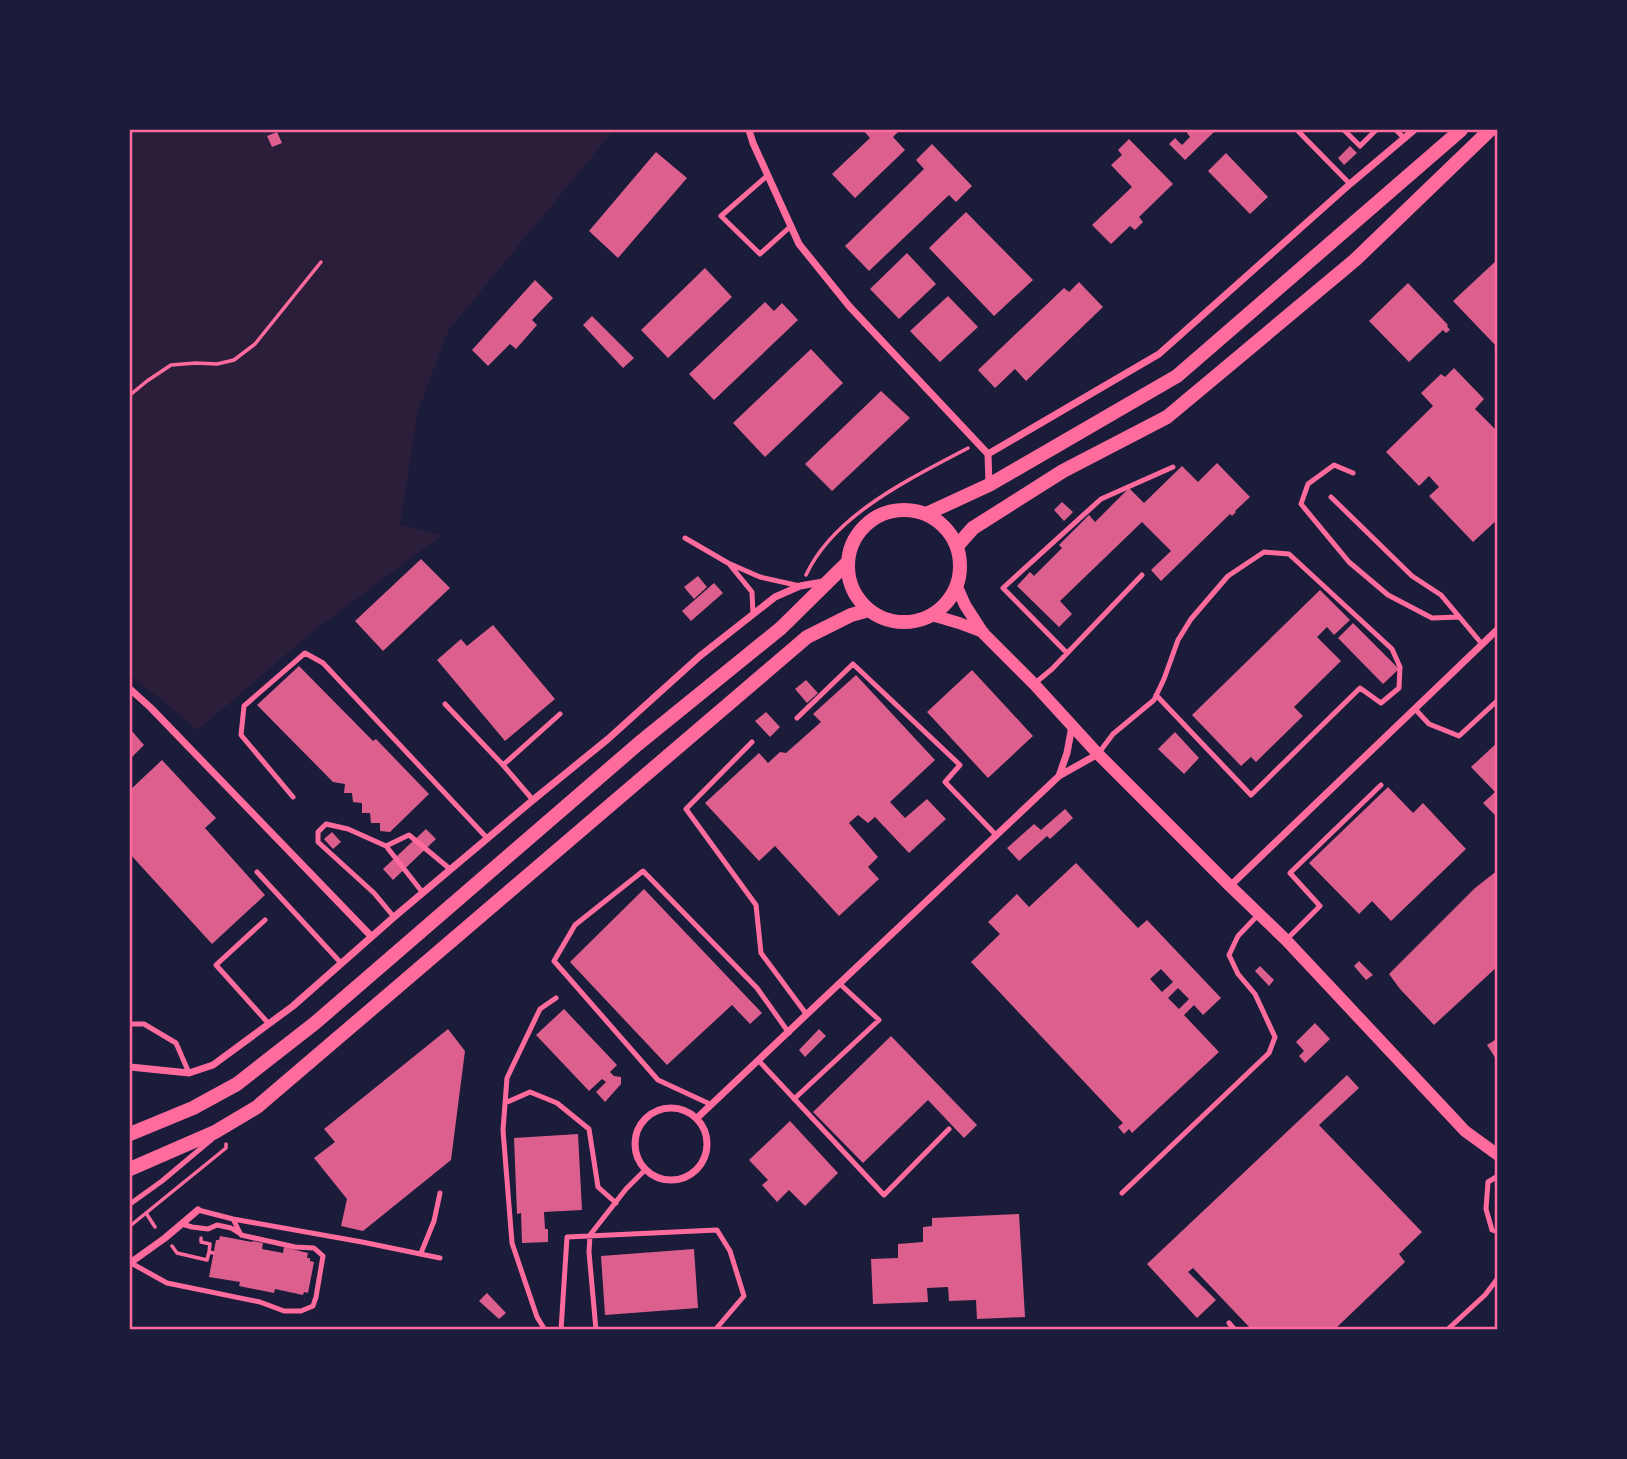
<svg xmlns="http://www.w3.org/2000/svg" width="1627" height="1459" font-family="Manrope,sans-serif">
  <rect width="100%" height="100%" fill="#1b1b3a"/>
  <path fill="#2a1e3b" d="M130 130H614L448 331 418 411 400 524 442 535 311 633 198 730 130 675Z"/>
  <path fill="#dd5f8e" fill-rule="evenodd" d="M863 130H900L893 137 905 150 855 198 832 174 870 138Z
    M1190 130H1216L1185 160 1169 144 1175 138 1182 145 1190 137 1187 133Z
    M277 132 282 143 272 147 267 136Z
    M1129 139 1173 184 1139 217 1143 222 1135 230 1130 226 1111 244 1092 225 1132 187 1111 165 1122 155 1118 150Z
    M932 144 972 186 956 202 949 195 869 271 845 246 924 169 916 160Z
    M1350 146 1357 153 1344 165 1338 158Z
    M656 152 687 178 618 258 589 231Z
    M1226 153 1268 197 1250 214 1208 171Z
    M966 212 1033 280 994 316 929 248Z
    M907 253 936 284 899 319 870 289Z
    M1498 259V348L1453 301Z
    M705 268 732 297 668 358 641 330Z
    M535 280 553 298 532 320 537 325 516 349 510 344 488 366 472 350Z
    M1079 282 1103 307 1026 381 1015 369 995 388 978 370 1064 288 1069 292Z
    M1408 283 1448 325 1447 326 1450 330 1446 333 1443 330 1409 362 1369 321Z
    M948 296 978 327 940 362 910 331Z
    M765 302 774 311 782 303 798 320 714 400 689 374Z
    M592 316 634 358 623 368 583 325Z
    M811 349 843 383 765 457 733 423Z
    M1454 368 1484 399 1475 409 1498 432V519L1473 542 1429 496 1439 487 1429 476 1419 486 1386 452 1433 406 1421 393 1441 374 1445 377Z
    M881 391 910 418 832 491 805 464Z
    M1217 463 1250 497 1235 511 1236 512 1232 516 1230 514 1161 581 1151 570 1171 551 1142 522 1060 601 1072 614 1059 627 1017 586 1030 572 1034 576 1062 548 1059 545 1089 515 1095 522 1129 488 1144 503 1182 466 1198 482Z
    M1062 502 1073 512 1064 521 1054 510Z
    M421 559 450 588 383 651 355 621Z
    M698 576 707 587 694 599 684 587Z
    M714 583 723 593 691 621 682 611Z
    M1320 590 1350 620 1334 635 1327 627 1317 637 1341 661 1294 707 1303 716 1256 762 1251 757 1241 766 1192 715Z
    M1353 623 1399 669 1383 684 1338 638Z
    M493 625 555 699 505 741 437 660 461 639 467 646Z
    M299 666 373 741 376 739 429 794 390 832 380 831V823H371L370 813H362V803L353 802 352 793H344L345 784 333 782 257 705Z
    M972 670 1033 736 988 778 927 712Z
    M856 675 935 760 890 802 905 818 927 799 946 819 909 853 875 817 868 823 858 815 849 823 878 857 868 867 879 879 839 916 775 846 759 861 705 803 759 753 768 763 780 752 786 753 821 722 813 714Z
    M806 680 818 693 807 703 795 689Z
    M766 712 780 727 770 737 755 721Z
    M130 729 144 745 130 759Z
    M1175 732 1199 758 1184 774 1158 749Z
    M1498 742V818L1483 803 1495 792 1471 767Z
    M162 760 216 818 205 828 265 895 212 944 130 854V790Z
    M1388 787 1413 813 1423 803 1466 849 1391 921 1372 901 1359 914 1309 863Z
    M1065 809 1073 818 1050 839 1047 836 1019 861 1007 848 1034 824 1041 830Z
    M426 829 436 839 393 880 383 869Z
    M332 832 341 842 333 849 324 839Z
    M1076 863 1138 928 1147 920 1221 998 1203 1015 1194 1005 1184 1015 1219 1052 1132 1133 1129 1129 1124 1134 1118 1127 1123 1123 971 962 1000 934 988 922 1017 894 1029 907ZM1161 969 1173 982 1162 992 1150 979ZM1178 988 1189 999 1179 1009 1168 998Z
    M1498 870V966L1434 1025 1400 989 1389 974 1475 888Z
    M644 889 762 1013 750 1024 732 1005 667 1065 570 962Z
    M1359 961 1373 975 1366 980 1354 966Z
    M1260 966 1274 980 1269 986 1255 971Z
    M564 1009 617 1065 610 1072 614 1076 621 1077V1084L605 1102 596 1092 606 1082 602 1079 589 1091 536 1035Z
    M1315 1023 1330 1039 1305 1063 1299 1056 1304 1051 1296 1042Z
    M448 1029 465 1051 451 1160 363 1231 341 1226 347 1199 314 1158 335 1142 324 1129Z
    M819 1029 826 1036 805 1057 799 1050Z
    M891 1036 977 1125 964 1138 928 1100 863 1163 813 1112Z
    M1498 1038V1062L1487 1045Z
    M1347 1075 1359 1088 1319 1125 1422 1232 1399 1254 1405 1262 1334 1330H1252L1193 1268 1188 1272 1216 1300 1197 1318 1147 1264Z
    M790 1121 838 1173 805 1206 789 1190 777 1202 762 1185 768 1180 749 1160Z
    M578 1134 582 1210 544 1212 545 1229H548V1242L522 1243 521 1213 517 1214 514 1138Z
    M1019 1214 1025 1317 977 1319 976 1300 949 1301 948 1287 927 1288 928 1302 873 1304 871 1259 898 1258V1244L923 1242V1227L932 1226V1218Z
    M220 1236 252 1242V1241L263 1243 262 1249 283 1253 284 1247 308 1253 307 1258H310V1261L314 1262 308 1293 304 1292 303 1295 275 1289 274 1293 239 1286 240 1282 209 1277 216 1240H219Z
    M694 1249 698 1308 605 1315 601 1256Z
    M487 1293 506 1313 499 1319 479 1301Z"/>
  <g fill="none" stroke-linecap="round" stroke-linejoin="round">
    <path stroke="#ff6b9d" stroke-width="3.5" d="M130 395 147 381 171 365 196 363 217 364 234 360 255 344 321 262
      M806 575C834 514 912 478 968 448
      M146 1213 155 1227
      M130 1226 226 1148V1144
      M201 1238V1242L210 1244 209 1252
      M172 1246 177 1253 207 1260 209 1252 213 1253"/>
    <path stroke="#ff6b9d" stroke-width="5" d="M1297 130 1350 184
      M1344 130 1360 146 1376 130
      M1396 130 1404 138
      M768 175 721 216 760 254 791 226
      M1353 473 1334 465 1308 484 1301 504 1349 562 1388 595 1432 618 1459 617
      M1331 497 1412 576 1441 595 1482 644
      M685 538 728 563 760 577 800 586
      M730 565 752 592 753 614
      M1067 653 1003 588 1101 499 1173 467
      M1034 684 1052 669 1142 575
      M445 704 503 765 533 800
      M1415 709 1429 724 1459 736 1498 700
      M797 718 853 664 960 765 945 782 996 835
      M752 742 686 809 756 905 761 953 807 1015
      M1098 754 1113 734 1154 700 1164 679 1178 640 1191 619 1228 576 1264 552 1289 554 1392 649 1400 667 1399 688 1381 703 1360 688 1251 795 1156 695
      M503 765 560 714
      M293 797 241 735 244 706 305 653 323 663 487 838
      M386 846 409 835 450 869
      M257 872 341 963
      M394 917 374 893 318 842V832L326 824 348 829 386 846 423 893
      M265 920 216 965 269 1024
      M1286 940 1320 906 1290 873 1381 785
      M130 1024H144L176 1043 189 1073
      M759 1061 884 1195 949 1129
      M794 1099 879 1020 840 984
      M505 1103 530 1092 557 1103 589 1129 598 1187 616 1203
      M712 1105 658 1080 554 961 575 925 643 871 757 988 789 1033
      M1498 1176 1488 1182 1486 1209 1492 1230 1498 1232
      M1122 1193 1269 1053 1275 1037 1255 994 1238 974 1229 955 1238 936 1259 914
      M130 1204 162 1181 212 1139
      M198 1210 233 1219 362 1242 440 1258
      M182 1224 192 1227 208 1229 217 1225 231 1228 239 1233
      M421 1253 434 1221 440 1193
      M131 1263 167 1283 260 1302 284 1311H301L313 1306 316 1297 323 1256 314 1248 295 1247 241 1235 233 1219
      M1229 1323 1235 1330
      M545 1330 537 1317 512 1243 503 1130 507 1078 540 1009 556 998
      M561 1330 567 1237 717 1230 730 1251 744 1296 715 1330
      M596 1330 589 1252 590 1235 626 1189 645 1170
      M1447 1330 1485 1295 1498 1278"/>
    <path stroke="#ff6b9d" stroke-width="7" d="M749 130 753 143 799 244 849 306 988 454 989 485
      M988 454 1159 354 1350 184 1414 130
      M130 689 151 708 371 936
      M1059 776 1067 753 1072 726
      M1230 886 1498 629
      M130 1067 189 1073 213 1065 293 1006 394 917 533 800 608 739 700 656 775 597 800 586 823 582
      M635 1144a36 36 0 1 1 72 0a36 36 0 1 1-72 0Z
      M697 1118 1059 776 1098 754
      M130 1263 165 1238 198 1210"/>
    <path stroke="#ff6b9d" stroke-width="12" d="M957 587 965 605 983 633 1034 684 1098 754 1230 886 1286 940 1465 1131 1498 1155
      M932 615 959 623 983 632"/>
    <path stroke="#ff6b9d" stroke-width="14" d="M848 566a56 56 0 1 1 112 0a56 56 0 1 1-112 0Z
      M926 514 989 485 1177 376 1461 130
      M957 546 973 528 1063 471 1167 417 1355 260 1490 130
      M130 1134 193 1108 237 1084 315 1023 638 744 781 628 847 563
      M130 1169 215 1132 257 1107 807 637 851 615 869 610"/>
  </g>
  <rect width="1627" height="1459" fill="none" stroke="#1b1b3a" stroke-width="262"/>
  <rect x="131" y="131" width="1365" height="1197" fill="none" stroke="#ff6b9d" stroke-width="2.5"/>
</svg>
